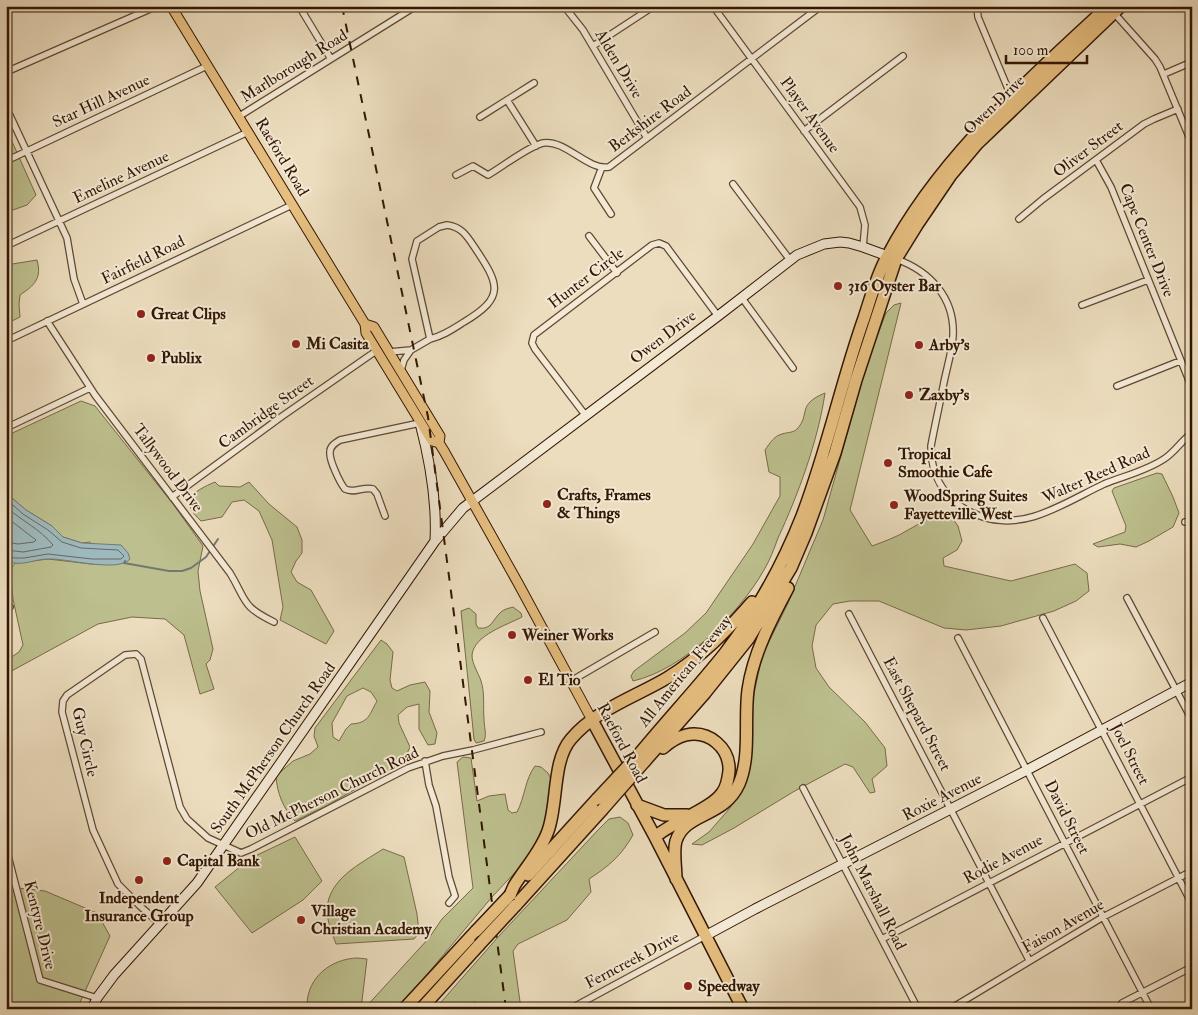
<svg xmlns="http://www.w3.org/2000/svg" width="1198" height="1015" font-family="'IM FELL Double Pica',serif">
  <rect width="100%" height="100%" fill="#ecddbe"/>
  <filter id="stains"><feTurbulence type="fractalNoise" baseFrequency=".004" numOctaves="4"/><feColorMatrix values="0 0 0 0 .2 0 0 0 0 .09 0 0 0 0 .02 0 0 0 .5 -.17"/></filter>
  <radialGradient id="worn" r=".72"><stop offset=".6" stop-color="#630" stop-opacity="0"/><stop offset="1" stop-color="#630" stop-opacity=".3"/></radialGradient>
  <path fill="#bdbf8e" stroke="#786a48" fill-rule="evenodd" d="M6 128 36 195 27 205 10 211 6 215Z
    M37 260C42 278 35 285 20 295L19 304 20 317 6 324V265Z
    M901 303 850 510 872 546C883 542 897 537 908 530 921 523 932 515 947 511L958 526 962 541 957 550 943 558 944 566 1011 581 1075 564 1087 573 1089 591 1076 601 1054 611 1001 626 966 630 944 628 879 601H850L833 604 816 625 812 646 816 668 829 687 865 722 885 748 887 766 872 779 875 792 870 793 853 767 845 764 793 792 734 828 702 845 692 844 709 832 730 808 745 783 752 703 762 656 788 603 823 520 867 363 886 313 894 305Z
    M825 393C818 441 798 495 778 538 774 549 770 560 764 570 739 614 683 670 633 681L631 676 634 671 685 633 706 613 753 544 780 496V477L769 472 765 450C770 443 774 436 782 434 788 432 793 433 797 429 811 414 796 405 825 393Z
    M81 401 95 406 173 504 203 546 198 571 200 591 213 649 210 660 206 664 214 689 200 694 184 635 165 619 132 617 98 624 6 674 7 660 19 652 23 645 13 599 10 570 15 563 48 559 91 564H103L90 542 82 543 63 537 52 526 26 510 6 493V436Z
    M1157 473 1162 474 1173 497 1179 513 1173 527 1149 541 1136 547 1120 544 1098 547 1093 544 1125 532 1126 526 1112 491 1114 488Z
    M215 482 219 486 240 487 249 482 269 504 297 527 302 540V553L296 561 291 572 297 582 311 590 334 631 326 644 280 620 283 607 272 540 259 511 244 500 232 502 222 517 201 521C178 500 194 491 215 482Z
    M513 607 521 613 522 617C507 625 474 635 472 655 472 664 478 672 481 681 485 693 483 706 484 719 484 727 487 734 484 741L476 743 474 739 461 611 469 608 476 614V624L478 628C492 630 492 620 501 612 504 609 510 608 513 607Z
    M381 640 387 644 393 652 390 680 392 688 397 691 410 685 425 682 430 691 429 712 437 733 435 744 428 745 419 729V704L407 707 398 715 399 723 410 747 403 762 326 806 295 821C283 808 277 793 276 776L293 761 310 754 318 747 314 736 315 728ZM363 688 371 692 377 701C369 715 369 723 351 724L346 729 339 741 333 737 332 723 347 696Z
    M463 757 471 758 477 801 489 796 505 794 508 810 512 813 517 812C525 797 525 779 535 766L541 767 548 773 552 781 544 825 532 850 522 865 492 897 398 1009H364L429 938 442 919 473 888 457 762Z
    M620 817 628 823 633 835C621 856 609 866 589 879L591 892 567 920 518 944 513 951 521 1009H481L475 1002 465 1009H435L498 937 598 830 609 819Z
    M295 837 322 881 303 900 252 933 215 887 251 858Z
    M383 849 404 857 417 914 419 933 414 939 336 944C332 933 327 921 327 910 328 879 360 864 383 849Z
    M6 881 8 887 45 891 97 913 110 936 77 1009H6Z
    M357 958 367 959 361 1009H333L307 1004C308 977 331 959 357 958Z"/>
  <path fill="#9eb9bd" stroke="#737873" d="M6 493 26 510 52 526 63 537 82 543 121 545 128 553 130 559C118 573 66 558 48 559 34 559 19 568 6 560Z"/>
  <g fill="none" stroke-linecap="round" stroke-linejoin="round">
    <path stroke="#686860" stroke-width="1" d="M6 499 23 514 48 530 62 542 81 548 118 550 124 556 121 559H92L48 554 24 558H15L6 556
      M6 507C22 521 40 529 53 545L51 547 23 552 6 550
      M6 517 36 540 34 542 18 544 6 542"/>
    <path stroke="#737873" stroke-width="2" d="M125 561 124 563 169 571H182L191 568 206 557 218 539"/>
    <defs>
      <path id="street" d="M299 6 331 59
        M564 6 583 30 647 138
        M713 6 860 207 865 225 863 247
        M977 6 978 17 1011 96
        M1114 13 1155 59 1160 67 1192 144
        M593 46 654 6
        M6 72 157 6
        M1164 74 1192 62
        M507 100 536 146
        M6 107 67 238 74 279 83 304
        M238 117 416 6
        M480 117 534 83
        M804 131 903 56
        M1096 160 1111 187 1192 388
        M6 161 207 66
        M602 167 594 188 611 214
        M456 175 473 166 488 175C502 167 529 146 543 143 565 139 588 171 609 167L821 6
        M733 184 790 260
        M1019 219 1043 199 1144 124 1154 119 1178 109
        M447 225C462 227 467 236 475 248 499 284 506 297 464 322 453 329 443 336 430 339L412 259 417 241 439 227Z
        M589 236 617 273
        M6 246 248 132
        M896 259C930 271 955 298 953 336 952 352 947 367 944 382 940 403 935 424 931 446 931 468 937 485 953 500 962 509 972 513 983 517 1026 531 1066 502 1104 484 1124 476 1146 471 1164 459 1175 452 1181 441 1192 433
        M742 298 793 368
        M1082 305 1148 280
        M47 321 95 395 230 573C247 601 241 606 274 622
        M6 341 292 205
        M389 352 411 350 430 339
        M401 370 404 360 411 350
        M1117 386 1180 361
        M586 416 535 349 532 343 534 335 652 245 659 243 666 246 718 316
        M6 428 90 388
        M172 497 281 417 376 351
        M385 516 377 494 373 489C363 486 355 494 345 489 340 483 329 460 330 452 330 446 335 443 340 440L420 423
        M1185 522H1192
        M1127 598 1192 720
        M6 605 10 607
        M849 614 1029 960
        M1043 618 1192 904
        M958 638 1151 1009
        M571 681 655 632
        M425 761 429 785 436 806 449 877 455 896 449 903
        M803 788 918 1009
        M6 848 40 980 97 998
        M160 924 140 906 118 884 93 830 62 712 63 701 67 695 125 655 136 654 141 659 180 807 187 819 208 838 241 853 251 849 408 768 443 756 473 750 541 732
        M882 939 1192 777
        M1122 1003 1192 967
        M570 1009 705 936
        M950 1009 1103 917 1192 871"/>
      <path id="secondary" d="M420 423C430 461 437 502 435 541
        M705 936 755 909 1027 770 1192 682
        M92 1009 97 998 114 975 197 883 435 541 463 508 718 316 797 255 824 244 840 242 849 243 863 247 893 258"/>
      <path id="primary" d="M171 6 365 324 366 333 432 441 439 443 444 451 518 583 592 720
        M365 324 374 327 440 436 439 443"/>
      <path id="highway" d="M592 720 655 837 743 1009
        M640 753C668 719 698 687 725 653 757 611 783 564 802 516 827 451 841 383 864 318 871 297 877 274 888 255 941 155 1027 82 1108 6
        M645 761 705 693 749 638 791 568 806 533 835 453 856 380 896 259 917 225 951 175 977 144 1121 6
        M637 805 664 815H687
        M655 837C672 822 711 809 722 793 727 787 728 779 729 771 730 748 709 730 686 735 677 737 670 742 663 748
        M528 875 597 799
        M676 879C676 867 673 852 676 841 685 812 724 818 739 784 751 756 744 721 748 690 753 654 771 620 788 588
        M510 895 514 886C525 868 541 851 548 831 558 804 552 761 571 739 595 710 635 697 667 678 701 657 726 632 752 602
        M516 905 602 810
        M404 1009 476 931
        M421 1009 479 945"/>
    </defs>
    <use href="#street" stroke="#604832" stroke-width="8"/>
    <use href="#secondary" stroke="#321603" stroke-width="11"/>
    <use href="#primary" stroke="#321603" stroke-width="11"/>
    <use href="#highway" stroke="#321603" stroke-width="14"/>
    <use href="#street" stroke="#f3e9d5" stroke-width="5.5"/>
    <use href="#secondary" stroke="#f3e9d5" stroke-width="9"/>
    <use href="#primary" stroke="#e6be7f" stroke-width="9"/>
    <use href="#highway" stroke="#e6be7f" stroke-width="11"/>
    <path stroke="#321603" stroke-width="2" stroke-dasharray="9 9" stroke-linecap="butt" d="M342 6 428 417 506 1009"/>
    <defs>
      <path id="highway-bridge" d="M597 799 640 753
        M602 810 645 761
        M476 931 510 895
        M479 945 516 905"/>
    </defs>
    <use href="#highway-bridge" stroke="#321603" stroke-width="14" stroke-linecap="butt"/>
    <use href="#highway-bridge" stroke="#e6be7f" stroke-width="11"/>
  </g>
  <g fill="#8f2418" stroke="#f3e9d5" stroke-width="2">
    <circle cx="838" cy="286" r="5"/>
    <circle cx="141" cy="314" r="5"/>
    <circle cx="296" cy="344" r="5"/>
    <circle cx="919" cy="345" r="5"/>
    <circle cx="151" cy="358" r="5"/>
    <circle cx="909" cy="395" r="5"/>
    <circle cx="888" cy="463" r="5"/>
    <circle cx="547" cy="504" r="5"/>
    <circle cx="894" cy="505" r="5"/>
    <circle cx="512" cy="635" r="5"/>
    <circle cx="528" cy="680" r="5"/>
    <circle cx="167" cy="861" r="5"/>
    <circle cx="139" cy="880" r="5"/>
    <circle cx="301" cy="920" r="5"/>
    <circle cx="688" cy="986" r="5"/>
  </g>
  <g text-anchor="middle" dominant-baseline="central" stroke-width="4" stroke-linejoin="round" paint-order="stroke">
    <g font-size="16" fill="#321603" stroke="#f3e9d5">
      <text transform="translate(619 64) rotate(59)">Alden Drive</text>
      <text transform="translate(294 66) rotate(-32)">Marlborough Road</text>
      <text transform="translate(101 101) rotate(-25)">Star Hill Avenue</text>
      <text transform="translate(994 105) rotate(-44)">Owen Drive</text>
      <text transform="translate(810 115) rotate(54)">Player Avenue</text>
      <text transform="translate(650 119) rotate(-37)">Berkshire Road</text>
      <text transform="translate(1088 149) rotate(-37)">Oliver Street</text>
      <text transform="translate(282 157) rotate(59)">Raeford Road</text>
      <text transform="translate(121 177) rotate(-25)">Emeline Avenue</text>
      <text transform="translate(1147 240) rotate(68)">Cape Center Drive</text>
      <text transform="translate(143 260) rotate(-26)">Fairfield Road</text>
      <text transform="translate(586 278) rotate(-37)">Hunter Circle</text>
      <text transform="translate(663 337) rotate(-37)">Owen Drive</text>
      <text transform="translate(266 412) rotate(-36)">Cambridge Street</text>
      <text transform="translate(168 468) rotate(53)">Tallywood Drive</text>
      <text transform="translate(1096 475) rotate(-24)">Walter Reed Road</text>
      <text transform="translate(685 671) rotate(-51)">All American Freeway</text>
      <text transform="translate(917 714) rotate(62)">East Shepard Street</text>
      <text transform="translate(85 742) rotate(77)">Guy Circle</text>
      <text transform="translate(622 743) rotate(62)">Raeford Road</text>
      <text transform="translate(273 748) rotate(-55)">South McPherson Church Road</text>
      <text transform="translate(1130 754) rotate(63)">Joel Street</text>
      <text transform="translate(332 793) rotate(-26)">Old McPherson Church Road</text>
      <text transform="translate(942 797) rotate(-27)">Roxie Avenue</text>
      <text transform="translate(1067 817) rotate(63)">David Street</text>
      <text transform="translate(1003 859) rotate(-28)">Rodie Avenue</text>
      <text transform="translate(873 892) rotate(63)">John Marshall Road</text>
      <text transform="translate(40 925) rotate(76)">Kentyre Drive</text>
      <text transform="translate(1063 926) rotate(-30)">Faison Avenue</text>
      <text transform="translate(632 960) rotate(-28)">Ferncreek Drive</text>
    </g>
    <g font-size="16" font-weight="bold" fill="#321603" stroke="#f3e9d5" text-anchor="start">
      <text x="848" y="286">316 Oyster Bar</text>
      <text x="151" y="314">Great Clips</text>
      <text x="306" y="344">Mi Casita</text>
      <text x="929" y="345">Arby's</text>
      <text x="161" y="358">Publix</text>
      <text x="919" y="395">Zaxby's</text>
      <text x="898" y="454">Tropical<tspan x="898" dy="18">Smoothie Cafe</tspan></text>
      <text x="557" y="495">Crafts, Frames<tspan x="557" dy="18">&amp; Things</tspan></text>
      <text x="904" y="496">WoodSpring Suites<tspan x="904" dy="18">Fayetteville West</tspan></text>
      <text x="522" y="635">Weiner Works</text>
      <text x="538" y="680">El Tio</text>
      <text x="177" y="861">Capital Bank</text>
      <text x="139" y="898" text-anchor="middle">Independent<tspan x="139" dy="18">Insurance Group</tspan></text>
      <text x="311" y="911">Village<tspan x="311" dy="18">Christian Academy</tspan></text>
      <text x="698" y="986">Speedway</text>
    </g>
  </g>
  <rect width="1198" height="1015" fill="none" stroke="#ecddbe" stroke-width="25"/>
  <rect x="8" y="8" width="1183" height="1000" fill="none" stroke="#321603" stroke-width="2.5"/>
  <rect x="12" y="12" width="1173" height="990" fill="none" stroke="#321603"/>
  <path d="M1006 55v8h81v-8" fill="none" stroke="#321603" stroke-width="2.5"/>
  <text x="1013" y="55" font-size="15" fill="#321603" stroke="#f3e9d5" stroke-width="4" paint-order="stroke">100 m</text>
  <rect width="100%" height="100%" filter="url(#stains)"/>
  <rect width="100%" height="100%" fill="url(#worn)"/>
</svg>
